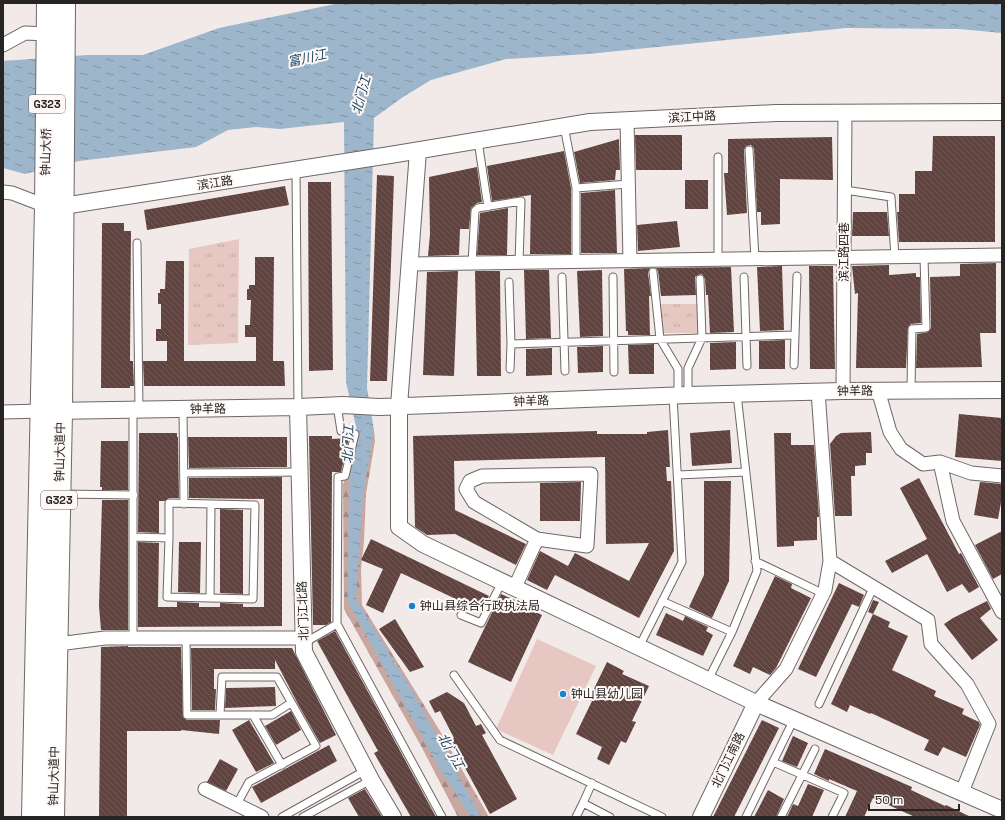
<svg xmlns="http://www.w3.org/2000/svg" width="1005" height="820" font-family="'Space Grotesk','Noto Sans SC',sans-serif">
  <defs>
    <pattern id="grass-tufts" width="24" height="20" patternUnits="userSpaceOnUse"><rect width="24" height="20" fill="#e6c7c1"/><path d="M3 7l-1-3M5 7V3M7 7l1-3M15 17l-1-3M17 17v-4M19 17l1-3" fill="none" stroke="#c5aba6"/></pattern>
    <pattern id="forest-firs" width="22" height="20" patternUnits="userSpaceOnUse"><rect width="22" height="20" fill="#c9a7a1"/><path d="M5 1l3.5 6h-7zM16 11l3.5 6h-7z" fill="#a38883"/></pattern>
    <pattern id="water-ripples" width="26" height="14" patternUnits="userSpaceOnUse"><rect width="26" height="14" fill="#9eb6cb"/><path d="M2 4q2-2 4 0t4 0M15 11q2-2 4 0t4 0" fill="none" stroke="#8194a5"/></pattern>
    <pattern id="building-back-hatch" width="6" height="6" patternUnits="userSpaceOnUse"><rect width="6" height="6" fill="#60433e"/><path d="M-1 5l2 2M0 0l6 6M5-1l2 2" fill="none" stroke="#735b57"/></pattern>
  </defs>
  <rect width="100%" height="100%" fill="#f2eae8"/>
  <path fill="url(#grass-tufts)" d="M239 239 238 343 188 345 189 249Z
    M659 304H697L698 333H661Z"/>
  <path fill="url(#forest-firs)" d="M374 430 375 441 366 494 364 541 361 569 362 605 440 731 489 817H458L421 746 344 609 343 485 355 448 357 431Z"/>
  <path fill="#e6c7c1" d="M537 639 596 666 553 755 496 729Z"/>
  <path fill="url(#water-ripples)" d="M340 3H1002V33L959 29 846 28 588 54 506 59 431 80 403 97 374 118 367 388 374 430 363 495 356 599 414 694 481 817H471L441 771 348 602 349 475 355 448 357 431 346 382 344 122 280 129 256 127 228 130 196 147 79 161 25 174 3 168V61L87 55H143L219 28Z"/>
  <path fill="url(#building-back-hatch)" d="M635 135H682V170H636Z
    M933 136H995V242H899L897 212H899V194H915V171H932Z
    M832 137 833 180 780 179V224L761 225V212H757L754 149 751 145 746 146 744 150 747 213 727 215 724 173H728V139Z
    M619 139 620 170H616L615 180 580 183 574 152Z
    M564 151 571 188V254H530L531 195 492 201 487 166Z
    M477 167 482 202 477 203 471 208 469 229H460L459 255 428 256 430 234 429 177Z
    M377 175 394 176 387 381H370Z
    M685 180H708V209H685Z
    M308 182H331L333 370 309 371Z
    M285 186 289 205 147 230 144 210Z
    M615 190 617 253H581V193Z
    M508 208 507 255H477L480 213Z
    M853 212H887L889 236H852Z
    M677 221 680 247 638 251 637 225Z
    M102 223H124V231H131L130 361H133L134 386H130V388H101Z
    M255 257H274L273 361H284L285 386H144L143 361H167V341H156V329H161V304H158V293H160V289H165L166 261H184V361H256V337H245V325H250L251 300H247V289H249V285H255Z
    M996 263V333H980L982 367 916 368 917 334 928 332 931 328 930 277 960 276V264Z
    M889 265V275L916 273V277H920L921 323 911 324 908 327 906 368H856L858 293 855 294 852 266Z
    M782 266 784 330 760 331 757 267Z
    M809 266H833L835 369H810Z
    M731 267 734 332 710 333 708 295H706L705 279 702 274 698 275 695 277 696 295 661 296 658 271 656 268Z
    M650 268 648 273 651 296H649L650 335H628V331H626L624 269Z
    M524 270H549L551 338 526 339Z
    M602 270 603 336 580 337 577 271Z
    M458 271 454 376 423 375 427 272Z
    M475 271H500L501 376H477Z
    M785 340V369H759V341Z
    M736 342V369L710 370V343Z
    M654 344V374H629L628 345Z
    M603 346V372L578 373 577 347Z
    M552 348V375L526 376V349Z
    M959 414 1002 418V461L955 457Z
    M668 430 670 467H666L667 481H671L674 551 639 618 555 575 547 590 527 580 540 551 568 566 575 553 629 581 649 543 606 544 605 457 454 461 455 510 526 544 516 565 455 534 427 535 415 527 413 436 597 431V434H647V432Z
    M730 430 732 463 692 466 690 433Z
    M871 432 872 453H866V465L855 466V476H851L852 516H835L830 444 836 436 841 433Z
    M139 433H177V437H178L179 498H169L165 501H159V533L138 532Z
    M774 433H791V445H814L819 517H817V540L794 541V546L777 547Z
    M309 436H332V439L349 438 341 472H332L331 622 326 625H313Z
    M188 437H287V467L189 468Z
    M101 441H128V490H102V487H100Z
    M282 477V626L138 627V542L159 543 158 607H177V602L199 603V607H220V603L243 604V607H264V499L189 498V478Z
    M919 478 959 554 961 553 979 587 969 593 962 584 947 592 927 554 892 573 885 561 927 539 900 488Z
    M704 481H731L729 581 712 618 689 607 704 575Z
    M581 482 580 521H540V483Z
    M980 482 1002 484V497L998 519 974 515Z
    M102 500H128V630H101L99 606Z
    M220 509 243 510V594L220 593Z
    M1002 531V574L993 579 975 545Z
    M371 539 489 596 481 611 401 573 383 613 366 605 383 569 361 560Z
    M179 542H201L200 593 178 592Z
    M775 576 792 584 791 588 811 598 776 668 770 675 753 667 750 674 733 666Z
    M839 583 864 595 859 607 852 604 816 677 798 669Z
    M501 594 517 601 516 603 542 615 511 682 468 662Z
    M873 600 879 602 873 614 868 612Z
    M987 601 991 609 980 618 998 640 972 660 944 624 953 618Z
    M666 613 683 621 685 616 708 627 706 631 713 635 703 656 656 635Z
    M873 614 890 622 888 627 908 636 892 670 936 691 934 696 964 709 962 714 979 722 980 725 966 757 943 747 938 756 924 750 929 740 871 713 870 714 850 705 847 712 831 704Z
    M395 619 424 667 410 672 379 629Z
    M335 631 436 817H411L374 753 378 751 317 641Z
    M128 646V647H181L183 717 187 720H220L219 734 181 730V731H127V817H99L101 647Z
    M191 648H292L336 735 320 743 299 706 301 705 299 706 275 660V669H214V689H216L215 710H192Z
    M607 662 624 671 622 674 649 686 632 721 636 722 626 743 621 741 609 765 597 759 602 747 576 734 592 701 589 699Z
    M275 687 276 706 225 708 226 688Z
    M447 692 464 703 476 726 481 724 486 733 482 735 517 799 490 814 450 740 454 738 440 711 435 713 429 701Z
    M291 711 301 730 276 745 265 726Z
    M249 720 274 763 256 772 232 730Z
    M762 720 779 728 734 817H713Z
    M793 736 808 743 797 767 782 761Z
    M329 745 337 761 261 803 252 787Z
    M825 749 912 787 911 790 945 806 946 805 971 817H915L873 798 864 817H845L857 791 829 779V781L814 774Z
    M220 759 238 769 226 791 207 782Z
    M808 784 824 790 812 817H787L793 804 798 806Z
    M365 789 382 817H359L348 798Z
    M768 790 784 799 776 817H754Z"/>
  <g fill="none" stroke-linecap="round" stroke-linejoin="round">
    <defs>
      <path id="service" d="M564 126 576 188V262
        M478 141 488 207
        M749 150 755 259
        M296 170 298 407
        M576 188 629 184
        M845 190 891 197 895 257
        M137 243 139 410
        M718 260V157
        M472 263 475 211 478 208 521 201 519 263
        M653 272 660 339 678 369V396
        M562 277 565 371
        M613 277 614 372
        M744 277 747 366
        M509 282 511 344 510 369
        M511 344 795 335
        M794 365 797 276
        M911 390 912 329 926 328 924 257
        M688 395V368L702 338 700 279
        M337 405 341 431 355 434 345 476 338 477 337 624 442 817
        M183 409 184 504
        M184 473 300 472
        M678 475 746 472
        M62 494 134 495
        M133 537 169 538V503L255 505 253 599 167 597 169 538
        M755 561 824 594
        M210 598 211 504
        M662 601 732 632 757 571 737 394
        M461 615 481 623 502 582
        M133 638V410
        M186 639 187 715H220
        M304 643 337 624
        M639 647 682 562 673 396
        M454 675 500 740 662 817
        M708 680 732 632
        M819 704 874 586
        M253 715 282 765
        M773 762 844 793 832 817
        M583 803 592 783
        M237 804 249 782 316 746 277 677H222L220 715H272L291 703
        M282 817 366 770
        M303 817 371 780
        M576 817 583 803 610 817
        M746 817 794 719
        M781 817 815 749"/>
      <path id="minor" d="M3 45 25 33 47 34
        M627 120 630 261
        M3 192 12 193 46 206
        M410 264 1002 255
        M878 390 890 432 901 449 923 464 940 462 953 521 1002 612
        M843 391 845 112
        M3 412 42 411
        M940 462 971 473 1002 476
        M830 561 928 620 931 644 967 684 989 724 962 792
        M515 587 537 539 474 502 466 489 470 481 482 476 591 474 587 546 537 539
        M50 645 105 638H304
        M756 703 786 669 825 590 830 561 818 391
        M205 789 262 817"/>
      <path id="tertiary" d="M418 151 399 406V527L423 544 756 703 1002 810
        M53 206H63L390 155 590 122 776 113 1002 112
        M298 407 304 652 371 780 393 817
        M50 411 298 407 343 405 379 407 688 395 843 391 1002 390
        M701 817 756 703"/>
      <path id="trunk" d="M33 817 46 206 48 3
        M53 817 61 411 64 3"/>
    </defs>
    <use href="#service" stroke="#6e6766" stroke-width="9"/>
    <use href="#minor" stroke="#6e6766" stroke-width="15"/>
    <use href="#tertiary" stroke="#6e6766" stroke-width="18"/>
    <use href="#trunk" stroke="#6e6766" stroke-width="24"/>
    <use href="#service" stroke="#fff" stroke-width="7"/>
    <use href="#minor" stroke="#fff" stroke-width="13"/>
    <use href="#tertiary" stroke="#fff" stroke-width="16"/>
    <use href="#trunk" stroke="#fff" stroke-width="22"/>
  </g>
  <g fill="#1784ce" stroke="#fef8f6" stroke-width="1.5">
    <circle cx="412" cy="606" r="4"/>
    <circle cx="563" cy="694" r="4"/>
  </g>
  <g text-anchor="middle" dominant-baseline="central" stroke-width="4" stroke-linejoin="round" paint-order="stroke">
    <g fill="#fef8f6" stroke="#686463" stroke-width="1">
      <rect x="29" y="95" width="36" height="18" rx="3"/>
      <rect x="41" y="491" width="36" height="18" rx="3"/>
    </g>
    <g font-size="11" font-weight="bold" fill="#272424">
      <text x="47" y="104">G323</text>
      <text x="59" y="500">G323</text>
    </g>
    <g font-size="12" fill="#272424" stroke="#fef8f6">
      <text transform="translate(692 117) rotate(-3)">滨江中路</text>
      <text transform="translate(46 152) rotate(-89)">钟山大桥</text>
      <text transform="translate(215 183) rotate(-9)">滨江路</text>
      <text transform="translate(844 252) rotate(-90)">滨江路四巷</text>
      <text transform="translate(855 391) rotate(-1)">钟羊路</text>
      <text transform="translate(531 401) rotate(-2)">钟羊路</text>
      <text transform="translate(208 409) rotate(-1)">钟羊路</text>
      <text transform="translate(60 452) rotate(-89)">钟山大道中</text>
      <text transform="translate(303 611) rotate(-92)">北门江北路</text>
      <text transform="translate(728 760) rotate(-64)">北门江南路</text>
      <text transform="translate(54 776) rotate(-89)">钟山大道中</text>
    </g>
    <g font-size="12" fill="#272424" stroke="#fef8f6" text-anchor="start">
      <text x="420" y="606">钟山县综合行政执法局</text>
      <text x="571" y="694">钟山县幼儿园</text>
    </g>
    <g font-size="13" font-style="italic" fill="#214969" stroke="#fef8f6">
      <text transform="translate(307 58) rotate(-12)">富川江</text>
      <text transform="translate(361 95) rotate(-74)">北门江</text>
      <text transform="translate(348 444) rotate(-88)">北门江</text>
      <text transform="translate(451 751) rotate(60)">北门江</text>
    </g>
  </g>
  <rect width="1005" height="820" fill="none" stroke="#272424" stroke-width="8"/>
  <path d="M869 804v6h90v-6" fill="none" stroke="#272424" stroke-width="2"/>
  <text x="875" y="804" font-size="12" fill="#272424" stroke="#fef8f6" stroke-width="3" paint-order="stroke">50 m</text>
</svg>
